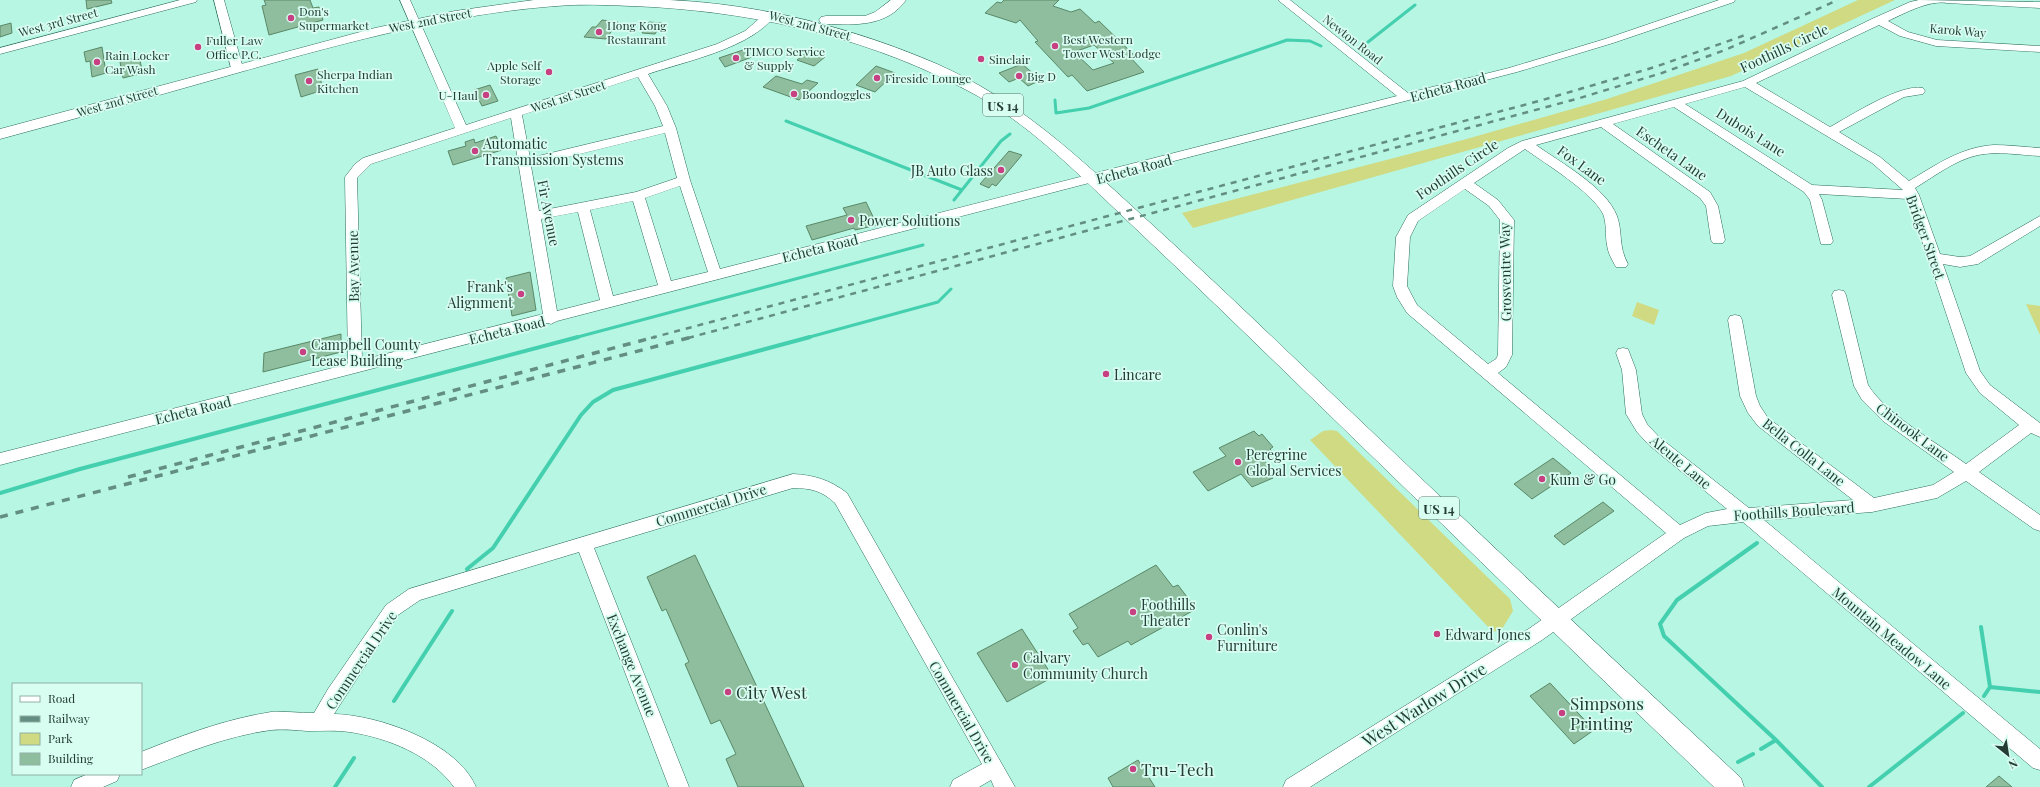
<svg xmlns="http://www.w3.org/2000/svg" width="2040" height="787" font-family="'Playfair Display',serif">
  <rect width="100%" height="100%" fill="#b6f6e3"/>
  <path fill="#d0da82" d="M1858 0H1895L1731 76 1193 228 1182 213 1463 140 1607 99 1744 53Z
    M1637 302 1659 310 1654 325 1632 316Z
    M2026 304 2040 306V335Z
    M1331 430 1337 431 1510 599 1513 611 1502 629 1493 632 1310 440 1323 431Z"/>
  <g fill="none" stroke-linecap="round" stroke-linejoin="round">
    <path stroke="#44cfaf" stroke-width="3" d="M1368 42 1415 5
      M1055 100 1056 113 1089 108 1287 40 1310 41 1321 46
      M786 121 962 190
      M954 200 1001 141 1010 134
      M574 338 923 245
      M806 338 938 302 951 289"/>
    <path stroke="#44cfaf" stroke-width="4" d="M0 493 80 469 578 337
      M1757 543 1677 600 1660 624 1664 636 1776 740 1761 749
      M467 569 493 548 581 415 593 402 613 390 810 337
      M1981 627 1990 687
      M1984 696 1990 687 2040 692
      M394 701 452 611
      M1776 740 1822 787
      M1738 762 1753 754
      M335 787 354 758
      M1869 787 1963 713"/>
  </g>
  <path fill="#8ebe9d" stroke="#5a8868" fill-rule="evenodd" d="M86 0H111L112 3 87 9Z
    M264 0H310L313 8 319 7 323 20 269 35 262 6 266 5Z
    M1004 0H1059L1053 6 1071 12 1080 9 1095 23 1099 21 1134 55 1129 56 1144 72 1087 91 1072 75 1068 77 1035 42 1038 41 1020 20 1016 23 985 13 997 2 1001 3ZM1094 45 1114 63 1093 70 1074 52Z
    M602 20 618 22 606 39 584 37 592 27H596Z
    M649 22 662 23 655 34 642 33Z
    M11 23 12 33 0 37V26Z
    M102 47 106 73 92 77 90 61 86 62 84 52Z
    M746 49 752 57 725 67 719 58Z
    M808 51 825 57 814 66 797 60Z
    M139 57 143 73 123 78 120 62Z
    M1022 64 1041 80 1028 86 1019 78 1009 82 999 73Z
    M876 66 895 73 875 92 856 85Z
    M318 69 323 90 301 97 295 75Z
    M776 76 802 84 807 80 818 83 799 100 763 87Z
    M490 85 498 101 482 106 474 90Z
    M496 136 502 150 453 165 448 151 466 146 465 142 474 139 475 143Z
    M1009 151 1022 155 996 186 992 184 989 188 980 184Z
    M866 202 877 225 855 230 854 228 812 240 806 226 847 215 843 208Z
    M530 272 536 310 512 316 506 278Z
    M341 334V352L263 372 264 353Z
    M1254 431 1259 436 1262 434 1273 447 1270 449 1275 454 1264 460 1277 474 1271 477 1273 478 1252 487 1241 474 1208 491 1193 472 1226 456 1219 448Z
    M1553 458 1571 473 1532 499 1514 484Z
    M1603 502 1614 511 1564 545 1554 536Z
    M695 555 804 787H738L726 759 736 754 720 720 711 724 685 664 689 662 666 609 662 611 647 577Z
    M1156 565 1173 587 1178 585 1196 609 1131 645 1128 641 1098 657 1088 643 1083 645 1073 631 1078 628 1069 614Z
    M1022 629 1053 677 1007 702 977 653Z
    M1550 683 1594 730 1574 744 1530 696Z
    M1138 760 1155 787H1113L1108 778Z
    M1999 776 2012 787H1986Z"/>
  <g fill="none" stroke-linecap="round" stroke-linejoin="round">
    <defs>
      <path id="minor" d="M180 0H197L196 2 0 54V48Z
        M214 0H224L243 68 241 70H233L231 68Z
        M400 0H410L466 125 717 44 745 31 767 12H775L776 14C753 48 686 61 648 74L667 106 676 128 690 180 720 269 1397 96 1278 0H1290L1408 93 1509 68 1605 39 1719 0H1735L1734 2 1613 43 1517 72 557 321 551 324 548 323 0 465V453L348 364 345 177 355 164 363 158 455 128ZM638 77 655 106 663 126 530 158 522 115ZM511 118 543 314 362 360 357 178 371 164ZM665 133 677 178 636 192 539 211 531 166ZM680 186 708 272 671 281 645 198ZM633 201 658 285 613 296 590 210ZM578 212 600 300 557 311 541 219Z
        M1919 0 2040 2V8L1947 3C1929 0 1905 13 1888 21L1908 32 1937 40 2040 46V52L1936 46 1900 36 1879 25 1756 83 1830 127C1850 116 1901 83 1923 88L1925 91 1923 94 1904 97 1839 132 1880 157 1909 181C1936 165 1961 147 1994 145 2009 145 2025 147 2040 148V156C2019 155 1998 151 1978 155 1955 160 1935 176 1915 188L1919 195 1940 254 1960 257 1970 256 2040 216V226L1978 264 1960 267 1943 264 1980 371 1990 385 2040 423V437L2031 433 1979 472 2040 515V531L2034 529 1966 481 1937 498 1872 512 1764 520 2040 749V770L2033 768 1743 522 1708 526 1684 538 1542 640 1310 787H1283L1286 780 1530 628 1666 533 1407 313 1397 297 1393 286 1396 237 1408 215 1508 148 1522 141 1743 81 1874 18 1910 2ZM1745 87 1872 163 1903 190 1812 185 1685 104ZM1674 107 1804 192 1810 200 1821 244H1831L1833 241 1822 200 1819 194 1908 199 1966 373 1980 393 2019 425 1966 464C1937 443 1887 415 1868 385L1846 295 1844 291 1839 290 1834 291 1832 295 1854 386 1862 400 1883 421 1954 472 1933 485 1874 498 1768 418 1760 406 1756 396 1742 320 1740 316 1735 315 1730 316 1728 320 1740 396 1748 413 1758 426 1853 500 1749 508 1659 437 1647 424 1642 414 1636 370 1628 349 1623 348 1618 349 1616 353 1622 370 1626 414 1637 432 1649 445 1727 509 1706 513 1680 525 1498 373 1506 367 1512 355 1514 220 1498 200 1474 183 1525 149C1546 164 1592 192 1603 214 1607 224 1605 235 1607 245 1608 253 1612 260 1616 267H1626L1628 264C1618 246 1623 233 1617 216 1606 187 1561 163 1536 145L1601 127 1700 198 1706 206 1711 240 1713 243H1723L1725 240 1718 206 1710 192 1613 124ZM1465 189 1489 206 1500 220 1498 355 1496 359 1488 364 1417 305 1407 286 1410 237 1418 221Z
        M793 474C814 475 830 480 847 493L1015 787H994L991 780 979 787H950L953 780 982 764 835 503C822 491 811 488 793 488L594 548 689 787H669L579 552 420 600 398 615 334 714C378 715 457 742 476 787H454C431 755 388 738 350 732 336 730 321 731 307 731 296 730 283 729 271 730 226 736 183 754 141 770V752C183 735 226 719 271 712 284 711 300 713 314 713L328 689 386 605 409 589Z
        M88 774H120L117 781 103 787H71L74 780Z"/>
      <path id="major" d="M534 0C579 0 624 0 669 0 760 4 854 28 937 64 1016 99 1073 152 1135 209 1187 256 1238 304 1288 352 1438 495 1589 637 1741 778L1744 787H1714C1558 637 1403 486 1247 335 1204 293 1159 251 1115 209 1071 167 1028 124 974 94 875 40 766 14 653 7 627 6 599 4 572 5 461 11 351 41 244 71 163 94 82 117 0 139V129L375 28 455 11Z
        M891 0H906C887 27 855 25 826 24L821 23 819 20 821 17 826 16H865L875 12Z"/>
    </defs>
    <use href="#minor" stroke="#2d6c5c" stroke-width="1"/>
    <use href="#major" stroke="#2d6c5c" stroke-width="1"/>
    <use href="#minor" fill="#fff" fill-rule="evenodd"/>
    <use href="#major" fill="#fff" fill-rule="evenodd"/>
    <path stroke="#638e81" stroke-width="2.5" stroke-dasharray="6 6" stroke-linecap="butt" d="M651 338 1539 101 1655 67 1748 34
      M688 338 1580 98 1662 73 1725 50 1838 0"/>
    <path stroke="#638e81" stroke-width="3.5" stroke-dasharray="8 8" stroke-linecap="butt" d="M128 477 655 337
      M0 517 692 337"/>
  </g>
  <g fill="#c64082" stroke="#d8fdf1" stroke-width="1.5">
    <circle cx="291" cy="18" r="4"/>
    <circle cx="599" cy="32" r="4"/>
    <circle cx="1055" cy="46" r="4"/>
    <circle cx="198" cy="47" r="4"/>
    <circle cx="736" cy="58" r="4"/>
    <circle cx="981" cy="59" r="4"/>
    <circle cx="97" cy="62" r="4"/>
    <circle cx="549" cy="72" r="4"/>
    <circle cx="1019" cy="76" r="4"/>
    <circle cx="877" cy="78" r="4"/>
    <circle cx="309" cy="81" r="4"/>
    <circle cx="794" cy="94" r="4"/>
    <circle cx="486" cy="95" r="4"/>
    <circle cx="475" cy="151" r="4"/>
    <circle cx="1001" cy="170" r="4"/>
    <circle cx="851" cy="220" r="4"/>
    <circle cx="521" cy="294" r="4"/>
    <circle cx="303" cy="352" r="4"/>
    <circle cx="1106" cy="374" r="4"/>
    <circle cx="1238" cy="462" r="4"/>
    <circle cx="1542" cy="479" r="4"/>
    <circle cx="1133" cy="612" r="4"/>
    <circle cx="1437" cy="634" r="4"/>
    <circle cx="1209" cy="637" r="4"/>
    <circle cx="1015" cy="665" r="4"/>
    <circle cx="728" cy="692" r="4"/>
    <circle cx="1562" cy="713" r="4"/>
    <circle cx="1133" cy="769" r="4"/>
  </g>
  <g text-anchor="middle" dominant-baseline="central" stroke-width="3.5" stroke-linejoin="round" paint-order="stroke">
    <g font-size="12" fill="#233d35" stroke="#d8fdf1" text-anchor="start">
      <text x="299" y="11">Don's<tspan x="299" dy="14">Supermarket</tspan></text>
      <text x="607" y="25">Hong Kong<tspan x="607" dy="14">Restaurant</tspan></text>
      <text x="1063" y="39">Best Western<tspan x="1063" dy="14">Tower West Lodge</tspan></text>
      <text x="206" y="40">Fuller Law<tspan x="206" dy="14">Office P.C.</tspan></text>
      <text x="744" y="51">TIMCO Service<tspan x="744" dy="14">&amp; Supply</tspan></text>
      <text x="105" y="55">Rain Locker<tspan x="105" dy="14">Car Wash</tspan></text>
      <text x="989" y="59">Sinclair</text>
      <text x="541" y="65" text-anchor="end">Apple Self<tspan x="541" dy="14">Storage</tspan></text>
      <text x="317" y="74">Sherpa Indian<tspan x="317" dy="14">Kitchen</tspan></text>
      <text x="1027" y="76">Big D</text>
      <text x="885" y="78">Fireside Lounge</text>
      <text x="802" y="94">Boondoggles</text>
      <text x="478" y="95" text-anchor="end">U-Haul</text>
    </g>
    <g font-size="12" fill="#233d35" stroke="#d8fdf1">
      <text transform="translate(430 20) rotate(-11)">West 2nd Street</text>
      <text transform="translate(58 22) rotate(-15)">West 3rd Street</text>
      <text transform="translate(810 25) rotate(15)">West 2nd Street</text>
      <text transform="translate(1958 30) rotate(5)">Karok Way</text>
      <text transform="translate(1353 39) rotate(38)">Newton Road</text>
      <text transform="translate(568 96) rotate(-18)">West 1st Street</text>
      <text transform="translate(117 101) rotate(-16)">West 2nd Street</text>
    </g>
    <g fill="#d8fdf1" stroke="#59776d" stroke-width="1">
      <rect x="983" y="94" width="40" height="22" rx="3"/>
      <rect x="1419" y="497" width="40" height="22" rx="3"/>
    </g>
    <g font-size="13" font-weight="bold" fill="#233d35">
      <text x="1003" y="105">US 14</text>
      <text x="1439" y="508">US 14</text>
    </g>
    <g font-size="14" fill="#233d35" stroke="#d8fdf1">
      <text transform="translate(1784 48) rotate(-25)">Foothills Circle</text>
      <text transform="translate(1448 87) rotate(-15)">Echeta Road</text>
      <text transform="translate(1751 132) rotate(32)">Dubois Lane</text>
      <text transform="translate(1672 153) rotate(35)">Escheta Lane</text>
      <text transform="translate(1582 165) rotate(36)">Fox Lane</text>
      <text transform="translate(1134 169) rotate(-15)">Echeta Road</text>
      <text transform="translate(1457 169) rotate(-34)">Foothills Circle</text>
      <text transform="translate(549 213) rotate(79)">Fir Avenue</text>
      <text transform="translate(1926 237) rotate(70)">Bridger Street</text>
      <text transform="translate(820 248) rotate(-14)">Echeta Road</text>
      <text transform="translate(353 266) rotate(-91)">Bay Avenue</text>
      <text transform="translate(1505 272) rotate(-91)">Grosventre Way</text>
      <text transform="translate(507 330) rotate(-14)">Echeta Road</text>
      <text transform="translate(193 410) rotate(-14)">Echeta Road</text>
      <text transform="translate(1913 432) rotate(37)">Chinook Lane</text>
      <text transform="translate(1804 452) rotate(38)">Bella Colla Lane</text>
      <text transform="translate(1681 462) rotate(40)">Aleute Lane</text>
      <text transform="translate(711 505) rotate(-17)">Commercial Drive</text>
      <text transform="translate(1794 511) rotate(-4)">Foothills Boulevard</text>
      <text transform="translate(1892 638) rotate(40)">Mountain Meadow Lane</text>
      <text transform="translate(361 660) rotate(-56)">Commercial Drive</text>
      <text transform="translate(632 665) rotate(68)">Exchange Avenue</text>
      <text transform="translate(962 712) rotate(60)">Commercial Drive</text>
    </g>
    <g font-size="14" fill="#233d35" stroke="#d8fdf1" text-anchor="start">
      <text x="483" y="143">Automatic<tspan x="483" dy="16">Transmission Systems</tspan></text>
      <text x="993" y="170" text-anchor="end">JB Auto Glass</text>
      <text x="859" y="220">Power Solutions</text>
      <text x="513" y="286" text-anchor="end">Frank's<tspan x="513" dy="16">Alignment</tspan></text>
      <text x="311" y="344">Campbell County<tspan x="311" dy="16">Lease Building</tspan></text>
      <text x="1114" y="374">Lincare</text>
      <text x="1246" y="454">Peregrine<tspan x="1246" dy="16">Global Services</tspan></text>
      <text x="1550" y="479">Kum &amp; Go</text>
      <text x="1141" y="604">Foothills<tspan x="1141" dy="16">Theater</tspan></text>
      <text x="1217" y="629">Conlin's<tspan x="1217" dy="16">Furniture</tspan></text>
      <text x="1445" y="634">Edward Jones</text>
      <text x="1023" y="657">Calvary<tspan x="1023" dy="16">Community Church</tspan></text>
    </g>
    <g font-size="17" fill="#233d35" stroke="#d8fdf1" text-anchor="start">
      <text x="736" y="692">City West</text>
      <text x="1570" y="703">Simpsons<tspan x="1570" dy="20">Printing</tspan></text>
      <text x="1141" y="769">Tru-Tech</text>
    </g>
    <g font-size="17" fill="#233d35" stroke="#d8fdf1">
      <text transform="translate(1424 704) rotate(-32)">West Warlow Drive</text>
    </g>
  </g>
  <rect x="12" y="683" width="130" height="92" fill="#d8fdf1" stroke="#90b0a6"/>
  <rect x="20" y="696" width="20" height="6" fill="#ffffff" stroke="#90b0a6"/>
  <text x="48" y="703" font-size="12" fill="#233d35">Road</text>
  <rect x="20" y="716" width="20" height="6" fill="#638e81" stroke="#90b0a6"/>
  <text x="48" y="723" font-size="12" fill="#233d35">Railway</text>
  <rect x="20" y="733" width="20" height="12" fill="#d0da82" stroke="#90b0a6"/>
  <text x="48" y="743" font-size="12" fill="#233d35">Park</text>
  <rect x="20" y="753" width="20" height="12" fill="#8ebe9d" stroke="#90b0a6"/>
  <text x="48" y="763" font-size="12" fill="#233d35">Building</text>
  <g transform="translate(2008 755) rotate(150)" stroke="#d8fdf1" stroke-width="3" paint-order="stroke">
  <path d="M0-3L7 15L0 10L-7 15Z" fill="#233d35"/>
  <text y="-6" font-size="11" font-weight="bold" text-anchor="middle" fill="#233d35">N</text>
  </g>
</svg>
